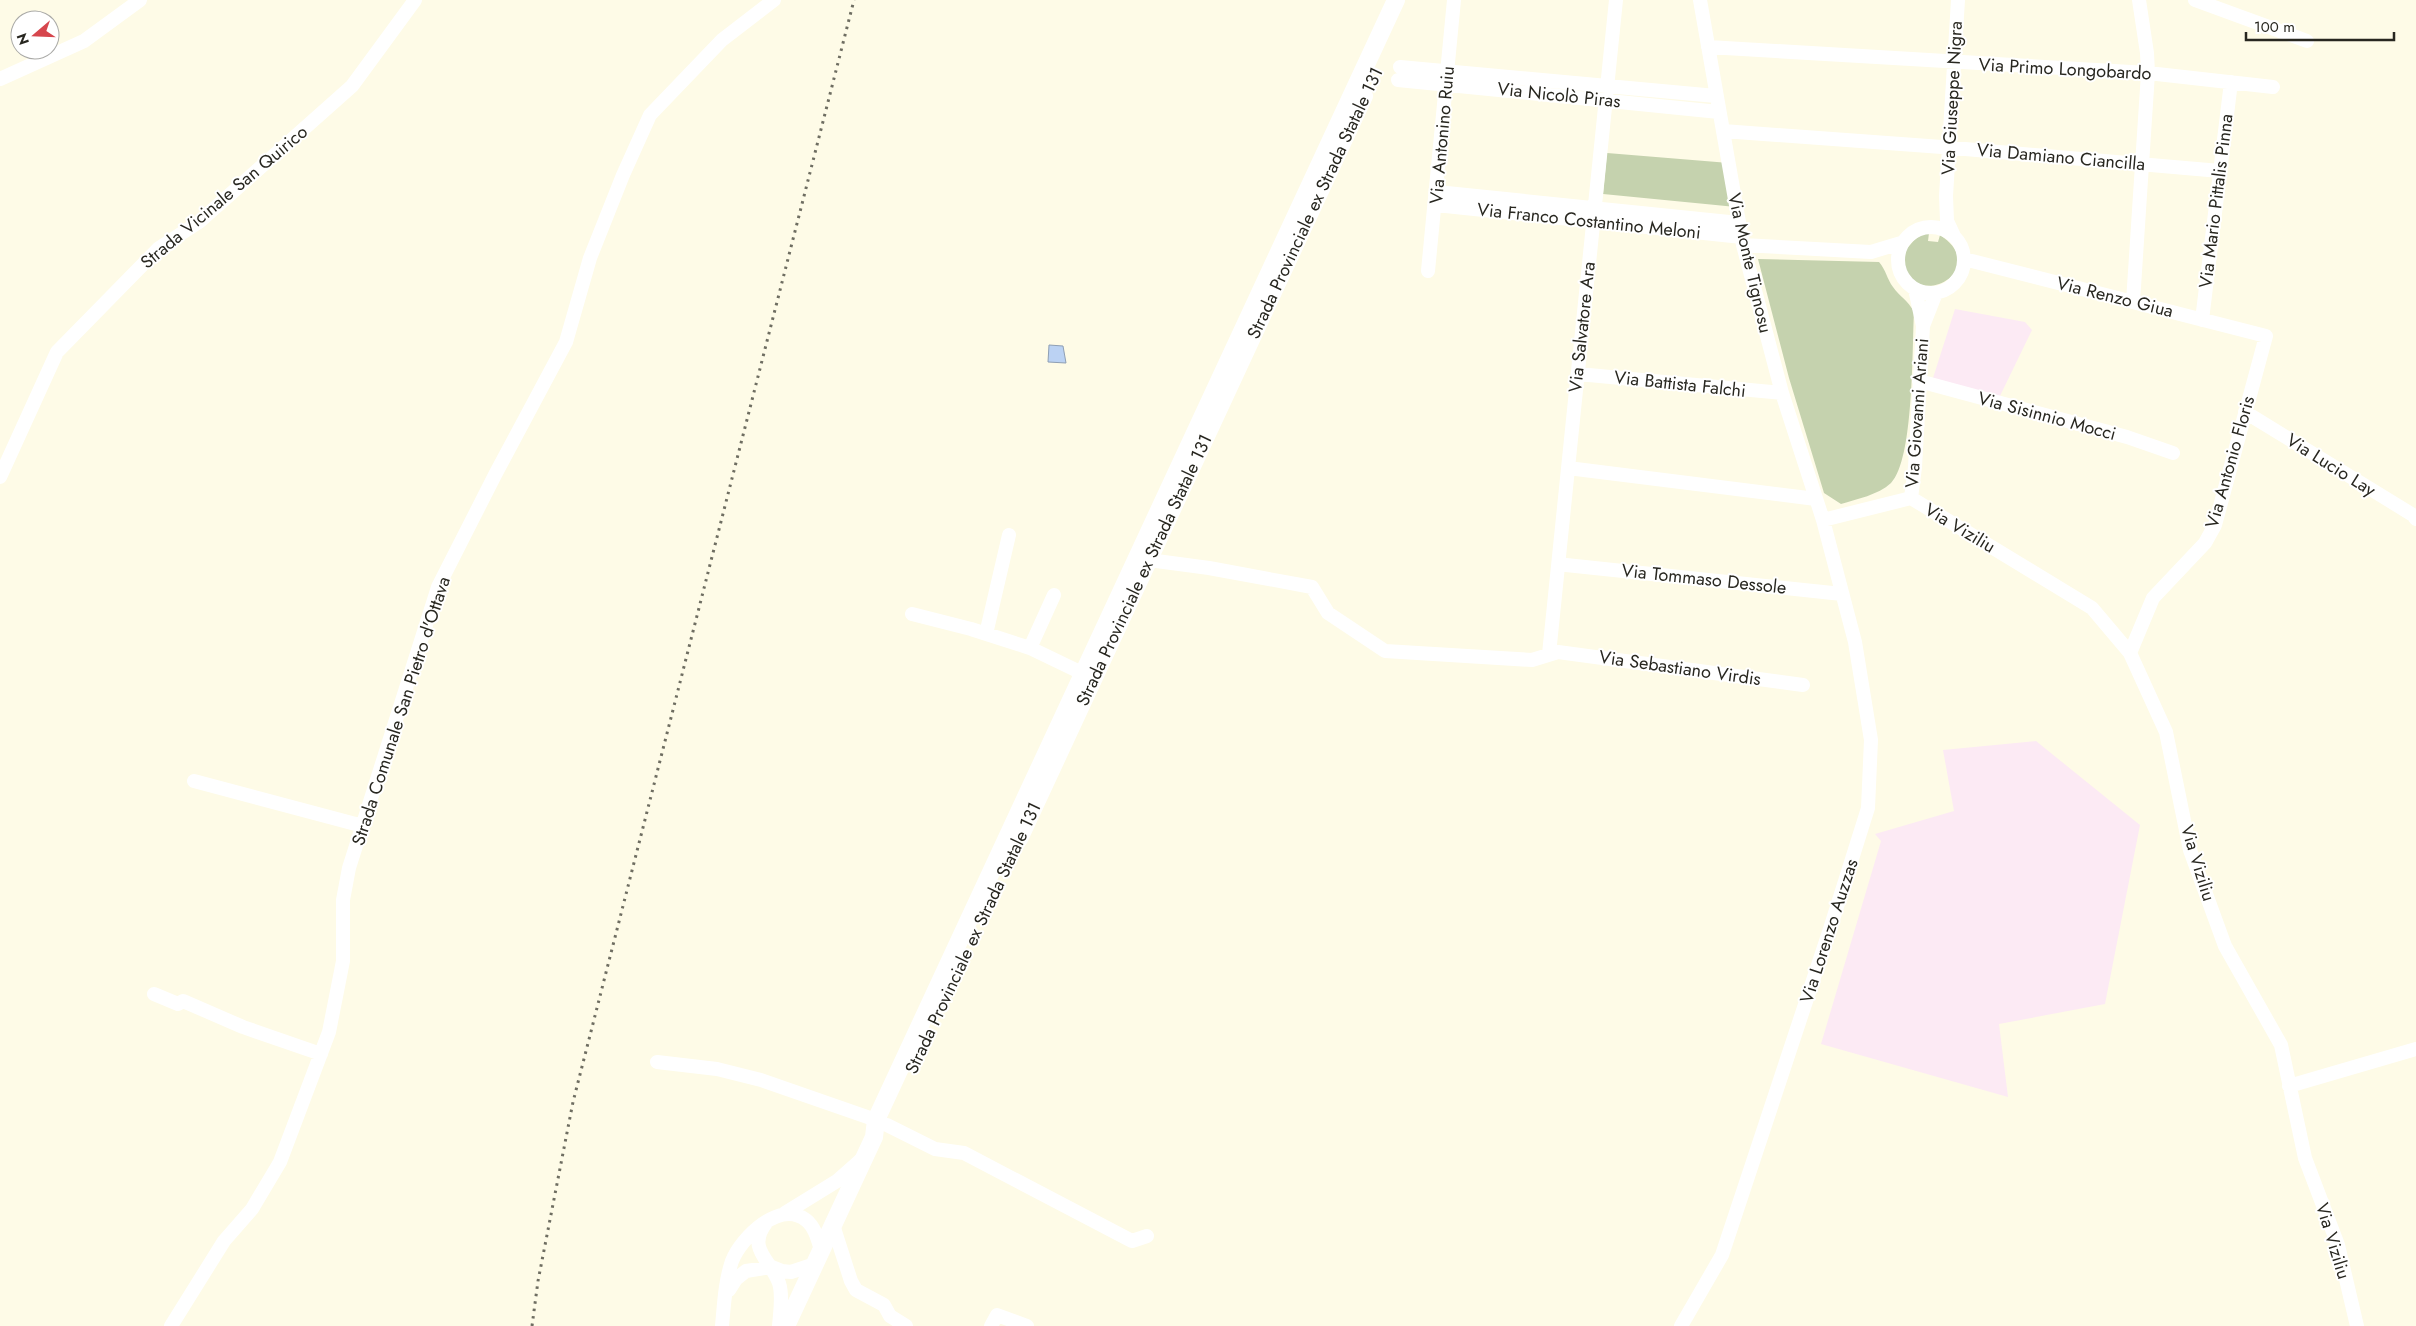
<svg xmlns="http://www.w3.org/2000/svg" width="2416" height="1326" font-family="Jost,sans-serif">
  <rect width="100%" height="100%" fill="#fefbe7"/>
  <path fill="#fceaf4" d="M1955 309 2025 322 2032 330 1999 398 1933 378Z
    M2036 741 2140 825 2105 1004 1999 1024 2008 1097 1821 1044 1881 841 1875 834 1954 811 1943 750Z"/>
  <path fill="#c5d2ae" d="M1607 153 1729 163 1736 207 1603 194Z
    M1929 233 1928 241 1938 242 1940 235C1993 270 1915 311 1905 266 1903 259 1904 250 1910 245 1916 238 1920 234 1929 233Z
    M1758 259 1879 262C1886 270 1887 279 1893 287 1900 297 1908 300 1914 312 1912 348 1914 460 1891 483 1878 495 1857 499 1841 504L1824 493 1789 378Z"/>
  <path fill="#bbd2f3" stroke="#8f9fb4" d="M1049 345 1063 346 1066 363 1048 362Z"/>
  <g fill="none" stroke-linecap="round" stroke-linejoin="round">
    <path stroke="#fff" stroke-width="14" d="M2195 0 2307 41
      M1708 47 2148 73 2273 87
      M1400 67 1716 96
      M0 79 84 41 140 0
      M1398 80 1719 112
      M1723 131 1942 147 2220 171
      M1437 192 1739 223
      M1436 205 1742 237
      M1898 260a33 33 0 1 1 66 0a33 33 0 1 1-66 0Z
      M1954 236 1947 221 1946 196 1958 0
      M1743 245 1871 252 1901 243
      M1964 259 2266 336 2215 525 2205 543 2153 598 2130 653
      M1428 271 1454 0
      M2133 302 2148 73 2147 53 2139 0
      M2202 320 2231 82
      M1923 326 1936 293
      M1578 374 1782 393
      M1919 381 2127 437 2173 453
      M2245 412 2413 515 2416 519
      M1568 468 1816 499
      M0 477 57 352 159 248 199 222 352 86 415 0
      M1911 498 2092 608 2130 653 2166 732 2190 850 2225 946 2281 1045 2305 1158 2338 1245 2357 1326
      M1911 498 1915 467 1923 326 1915 289
      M1823 520 1911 498
      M1149 560 1209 568 1312 587 1328 613 1385 651 1532 660 1558 652 1803 685
      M1566 565 1842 594
      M912 614 971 629 1030 648 1082 673
      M986 634 1009 535
      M1030 648 1054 595
      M1549 654 1616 0
      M194 781 363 826
      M154 994 178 1004 183 1001 243 1027 321 1054
      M657 1062 717 1069 761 1080 876 1120
      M2289 1086 2416 1049
      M887 1125 935 1149 964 1153 1132 1241 1147 1236
      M785 1213 837 1181 863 1158
      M766 1223C746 1249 771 1260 779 1283 783 1295 780 1313 779 1326
      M833 1225 851 1281 856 1290 884 1305 890 1316 906 1326
      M729 1290 736 1279 746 1271 772 1267 782 1271 791 1272 815 1264
      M171 1326 224 1241 252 1209 280 1162 329 1032 343 961V900L349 868 438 587 496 473 566 342 590 258 623 175 650 115 722 40 774 0
      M722 1326C724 1305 725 1281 732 1261 741 1238 780 1199 806 1220 815 1227 818 1240 821 1250
      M991 1326 997 1315 1027 1326
      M1681 1326 1722 1255 1830 929 1868 808 1871 740 1855 642 1823 520 1782 393 1743 245 1700 0"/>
    <path stroke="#fff" stroke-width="18" d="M1019 839 1364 96
      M786 1326 874 1137 876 1120 1396 0"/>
    <path stroke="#6e6d61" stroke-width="3" stroke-dasharray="2.5 5" stroke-linecap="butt" d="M532 1326 538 1281 573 1102 854 0"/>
  </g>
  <g text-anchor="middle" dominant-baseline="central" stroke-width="4" stroke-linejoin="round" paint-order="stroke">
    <g font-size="18" fill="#282720" stroke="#fff">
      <text transform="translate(2065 69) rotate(3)">Via Primo Longobardo</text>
      <text transform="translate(1559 95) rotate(6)">Via Nicolò Piras</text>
      <text transform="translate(1952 98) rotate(-87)">Via Giuseppe Nigra</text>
      <text transform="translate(1442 135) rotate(-85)">Via Antonino Ruiu</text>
      <text transform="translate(2061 157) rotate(5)">Via Damiano Ciancilla</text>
      <text transform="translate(224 197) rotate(-40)">Strada Vicinale San Quirico</text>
      <text transform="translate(2216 201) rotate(-83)">Via Mario Pittalis Pinna</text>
      <text transform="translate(1315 203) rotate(-65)">Strada Provinciale ex Strada Statale 131</text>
      <text transform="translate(1589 221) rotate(6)">Via Franco Costantino Meloni</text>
      <text transform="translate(1750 263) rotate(77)">Via Monte Tignosu</text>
      <text transform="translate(2115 297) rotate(14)">Via Renzo Giua</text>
      <text transform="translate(1582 327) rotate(-84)">Via Salvatore Ara</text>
      <text transform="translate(1680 384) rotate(6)">Via Battista Falchi</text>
      <text transform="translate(1917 413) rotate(-86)">Via Giovanni Ariani</text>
      <text transform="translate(2047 416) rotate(15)">Via Sisinnio Mocci</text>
      <text transform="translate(2230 462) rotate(-74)">Via Antonio Floris</text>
      <text transform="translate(2331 465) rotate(32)">Via Lucio Lay</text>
      <text transform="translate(1960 528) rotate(31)">Via Viziliu</text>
      <text transform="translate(1144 570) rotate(-65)">Strada Provinciale ex Strada Statale 131</text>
      <text transform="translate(1704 579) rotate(6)">Via Tommaso Dessole</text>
      <text transform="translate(1680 668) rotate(8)">Via Sebastiano Virdis</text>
      <text transform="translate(401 711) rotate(-72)">Strada Comunale San Pietro d'Ottava</text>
      <text transform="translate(2198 863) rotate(73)">Via Viziliu</text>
      <text transform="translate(1829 931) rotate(-72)">Via Lorenzo Auzzas</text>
      <text transform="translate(973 938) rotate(-65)">Strada Provinciale ex Strada Statale 131</text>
      <text transform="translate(2333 1241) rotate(73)">Via Viziliu</text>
    </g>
  </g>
  <g transform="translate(35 35) rotate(251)"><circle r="24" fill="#ffffff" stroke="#a9a9a6"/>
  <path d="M0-4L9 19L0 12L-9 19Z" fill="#d6464d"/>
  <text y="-8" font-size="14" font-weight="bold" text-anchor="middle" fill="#282720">N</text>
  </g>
  <path d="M2246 32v8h148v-8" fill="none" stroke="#282720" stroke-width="2.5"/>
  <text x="2254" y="32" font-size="15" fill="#282720" stroke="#ffffff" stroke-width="4" paint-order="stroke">100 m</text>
</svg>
